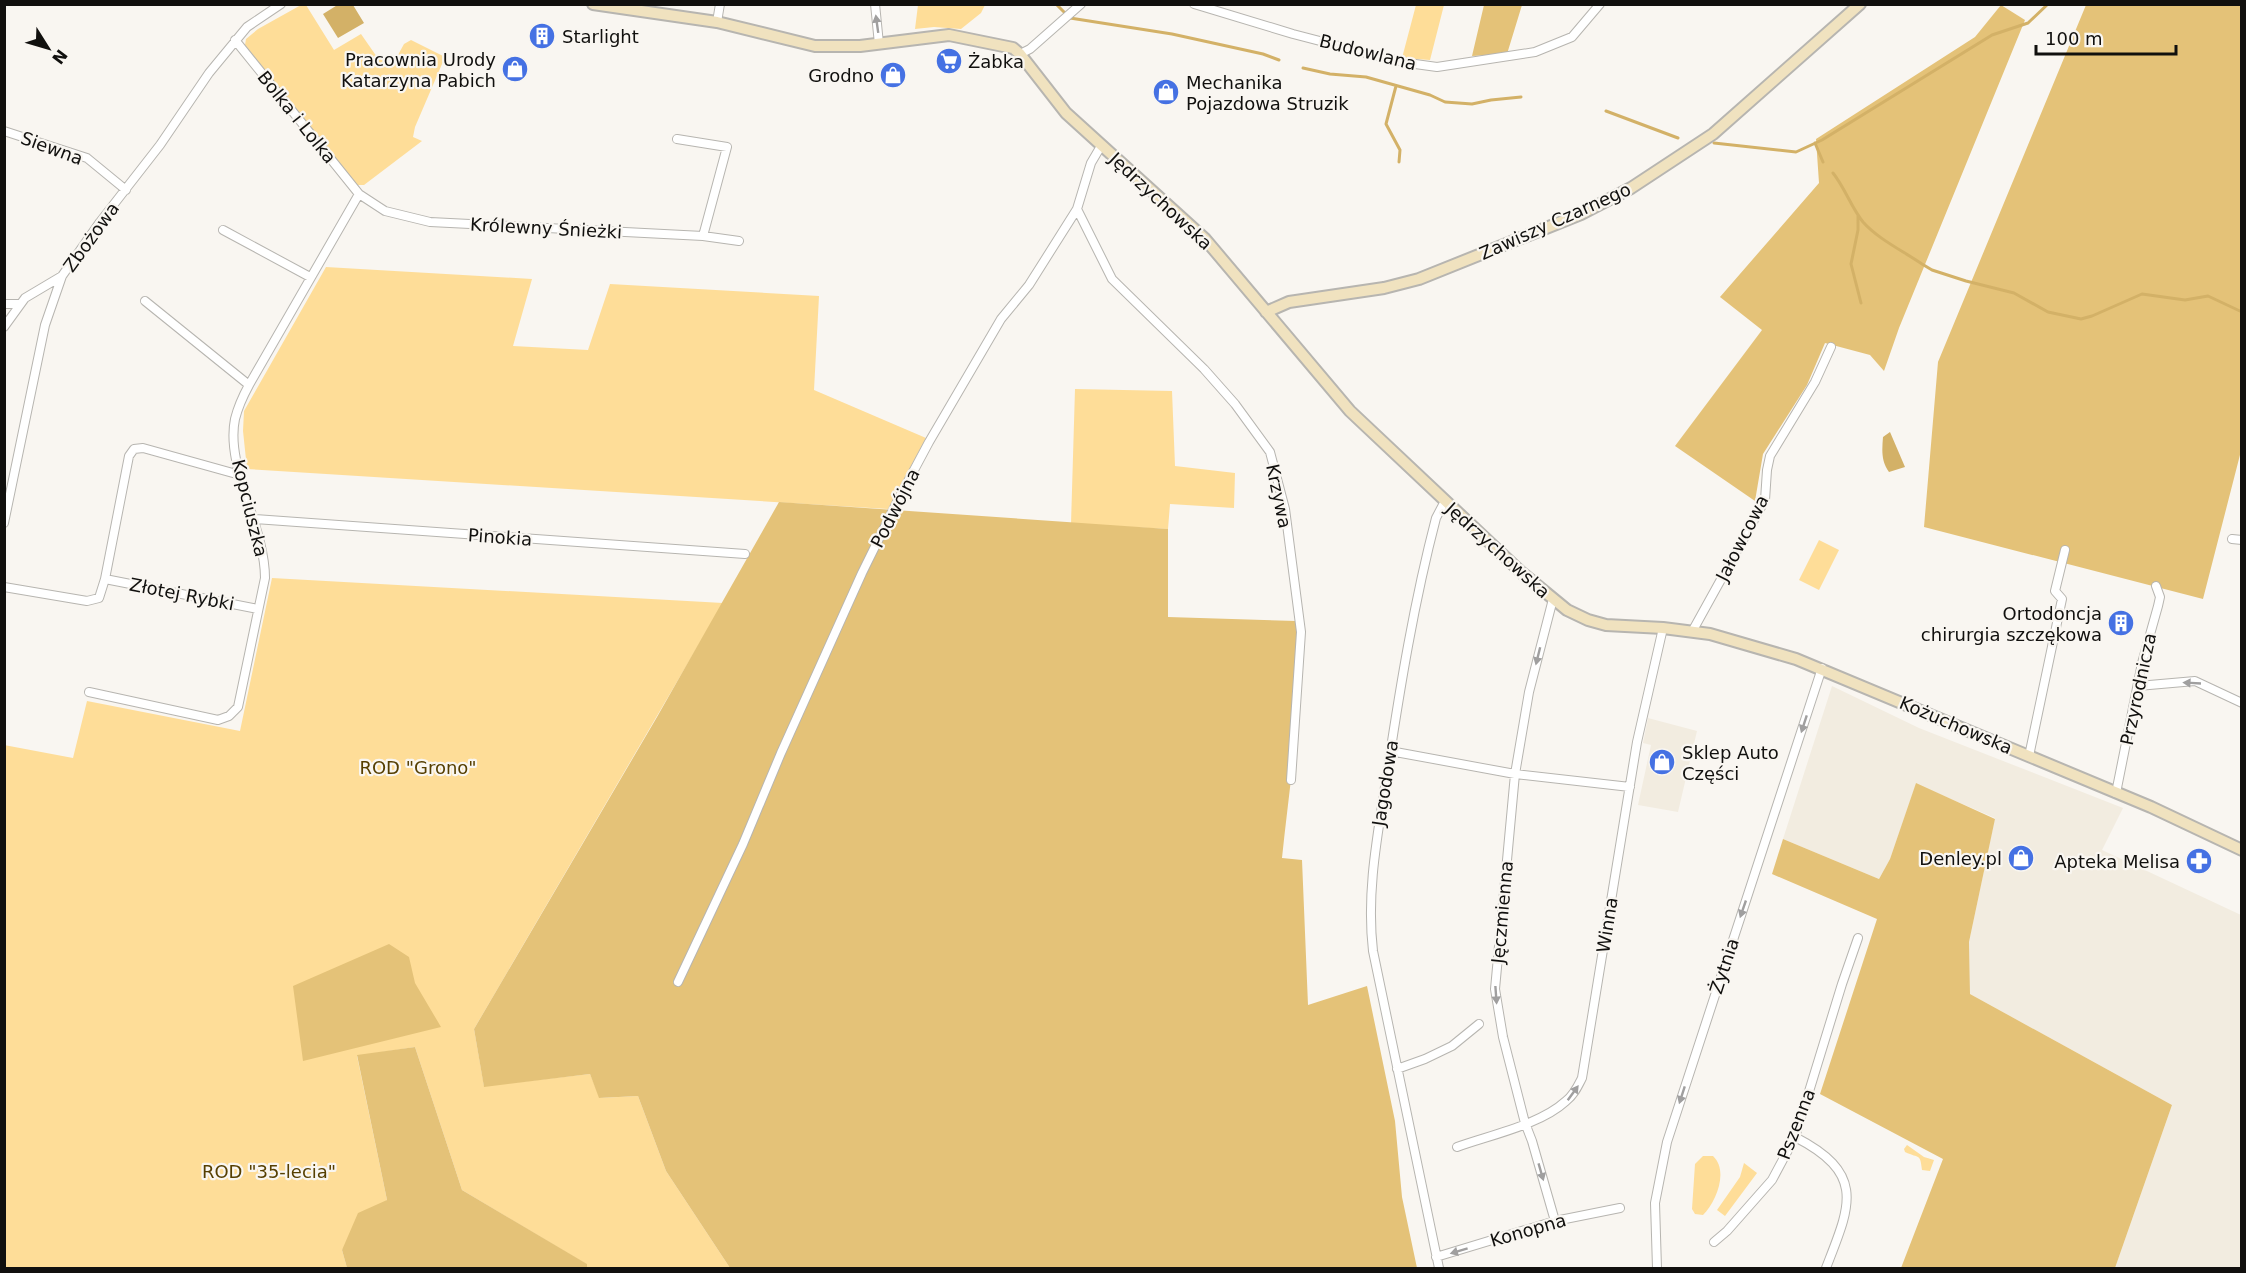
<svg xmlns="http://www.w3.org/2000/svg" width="2246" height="1273" font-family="'DejaVu Sans',sans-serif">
  <rect width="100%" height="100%" fill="#f9f6f1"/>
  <path fill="#f2ece0" d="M1832 686 1919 728 2123 808 2102 850 2241 915V1268H2115L2172 1105 1970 994 1969 942 1995 818 1916 784 1890 859 1879 879 1783 839Z
    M1648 718 1697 731 1678 812 1638 805 1651 745 1643 743Z"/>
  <path fill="#fedd98" d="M301 5H306L334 50 361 34 377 57 393 64 404 44 411 40 445 57 415 127 413 137 422 141 364 185H357L245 45 246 39 258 29Z
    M918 5V4L985 5 981 13 961 29 934 27 915 29Z
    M1416 5H1444L1430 60 1402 58Z
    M326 267 532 279 513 346 588 350 610 284 819 296 814 390 926 438 888 509 247 469 243 431 244 411Z
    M1075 389 1172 391 1175 466 1235 473 1234 508 1170 504 1168 529 1071 524Z
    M1819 540 1839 550 1819 590 1799 580Z
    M272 578 723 603 474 1029 484 1086 590 1074 600 1098 638 1096 666 1171 730 1268H587L586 1264 462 1190 415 1047 357 1056 387 1200 342 1250 347 1268H5L4 745 73 758 87 701 240 731Z
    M1907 1145 1924 1157 1934 1160 1930 1171 1922 1170C1920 1153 1920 1159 1905 1152L1904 1149Z
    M1703 1156H1713C1729 1171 1716 1202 1703 1215L1695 1214 1692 1209 1695 1164Z
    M1744 1163 1757 1173 1725 1216 1717 1210 1740 1177Z"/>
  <path fill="#e4c278" d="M1484 5H1522L1507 54 1472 56Z
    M2001 5 2025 20 1899 328 1884 371 1870 355 1825 343 1807 385 1763 454 1755 501 1675 446 1762 330 1720 297 1819 183 1816 139 1975 37Z
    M2086 5H2241V451L2203 599 1924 527 1938 362Z
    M779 502 1168 529V617L1296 621C1304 699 1290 780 1282 858L1302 860 1308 1005 1367 986 1395 1121 1402 1197 1417 1268H730L666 1171 638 1096 599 1098 590 1074 484 1087 474 1029 657 717Z
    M1916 783 1995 819 1969 942 1970 994 2172 1105 2115 1268H1901L1943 1159 1820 1094 1877 919 1772 874 1783 839 1879 879 1890 859Z
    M389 944 409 957 415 983 441 1027 303 1061 293 986Z
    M415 1047 462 1190 587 1264V1268H347L342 1250 358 1213 387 1200 357 1055Z"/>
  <path fill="#d3b167" d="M339 4 353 5 364 23 338 38 323 14Z
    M1890 432 1905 467 1889 472C1881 461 1882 450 1883 437Z"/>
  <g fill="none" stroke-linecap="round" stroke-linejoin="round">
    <path stroke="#d3b167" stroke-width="3" d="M1056 4 1065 13
      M1070 18 1172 34 1263 54 1279 60
      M1303 68 1330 74 1366 77 1430 95 1445 102 1472 104 1491 100 1521 97
      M1396 86 1386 124 1400 150 1399 162
      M1606 111 1678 138
      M1714 143 1796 152 1822 140 1992 35 2028 23 2048 4
      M1815 143 1823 162
      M1833 173C1845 188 1851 207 1863 222 1878 239 1903 251 1922 264L1932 270 1966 281 2014 293 2048 312 2081 319 2092 316 2142 294 2185 300 2208 296 2242 312
      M1858 215V230L1851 264 1861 303"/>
    <defs>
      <path id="street" d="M875 4 879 44
        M1194 4 1293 34 1366 53 1408 63 1437 67 1535 52 1572 37 1600 4
        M717 22 720 4
        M235 40 359 194 385 211 430 222 703 236 739 241
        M1020 54 1030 49 1081 4
        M4 131 87 158 126 190
        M677 139 727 147 703 236
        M1077 209 1112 279 1204 369 1235 404 1270 452 1285 509 1301 632 1291 780
        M223 230 310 277
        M145 301 249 385
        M4 304H19
        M4 327 25 298 62 276
        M255 519 745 554
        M4 523 45 325 62 276 100 222 160 145 209 73 247 27 281 4
        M2232 539 2242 540
        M105 579 258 609
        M4 587 87 601 99 598 105 579 129 456 134 449 143 448 240 475
        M1553 599 1529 692 1515 774 1495 989 1503 1037 1525 1123 1532 1141 1555 1221
        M1693 630 1765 500 1767 470 1770 456 1815 382 1831 347
        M2138 686 2195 681 2242 703
        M89 692 218 720 229 716 238 707 265 578C265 526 225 467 235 419 238 407 243 396 249 385L359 194
        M1390 751 1515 774 1630 787
        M2029 756 2062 599 2055 591 2065 550
        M2116 793 2142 663 2158 606 2160 597 2156 586
        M678 982 743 844 781 753 862 573 898 500 929 442 1001 319 1029 285 1077 209 1091 163 1101 146
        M1397 1069 1425 1059 1452 1046 1479 1024
        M1795 1137C1867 1174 1850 1206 1826 1268
        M1457 1147C1490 1135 1540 1125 1566 1101 1574 1095 1578 1086 1582 1078L1637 742 1663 628
        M1714 1242 1727 1231 1772 1180 1795 1137 1842 984 1858 938
        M1436 1257 1555 1221 1620 1208
        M1439 1268 1373 951C1366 891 1378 833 1387 774 1400 688 1414 602 1436 518L1445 501
        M1657 1268 1655 1203 1667 1142 1822 668"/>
      <path id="secondary" d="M593 4 717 22 815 46H860L949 35 1013 48 1020 54 1066 113 1205 239 1350 411 1522 573 1567 610 1588 620 1606 625 1663 628 1710 634 1796 659 2151 807 2242 850
        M1266 312 1289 302 1384 288 1419 279 1581 214 1631 188 1713 134 1860 4"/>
    </defs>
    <use href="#street" stroke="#b7b5b0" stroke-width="10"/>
    <use href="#secondary" stroke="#b7b5b0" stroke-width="14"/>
    <use href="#street" stroke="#fff" stroke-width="8"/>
    <use href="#secondary" stroke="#f0e2bf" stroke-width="10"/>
  </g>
  <defs><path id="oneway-solid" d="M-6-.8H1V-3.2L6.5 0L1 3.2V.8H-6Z" transform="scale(1.5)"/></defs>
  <g fill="#a09f9f">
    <use href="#oneway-solid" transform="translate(877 24) rotate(-98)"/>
    <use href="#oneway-solid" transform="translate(1538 656) rotate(104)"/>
    <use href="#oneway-solid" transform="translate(2192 683) rotate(-177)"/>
    <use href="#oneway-solid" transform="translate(1804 724) rotate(108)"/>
    <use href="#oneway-solid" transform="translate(1743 909) rotate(109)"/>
    <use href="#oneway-solid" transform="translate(1496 995) rotate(86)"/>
    <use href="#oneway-solid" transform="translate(1573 1093) rotate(-54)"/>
    <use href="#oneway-solid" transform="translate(1682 1095) rotate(108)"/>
    <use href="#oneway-solid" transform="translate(1541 1172) rotate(74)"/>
    <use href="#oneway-solid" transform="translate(1459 1251) rotate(163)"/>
  </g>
  <defs>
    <symbol id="building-disc" viewBox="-11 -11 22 22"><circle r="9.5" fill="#4571e3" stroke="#f9f6f1"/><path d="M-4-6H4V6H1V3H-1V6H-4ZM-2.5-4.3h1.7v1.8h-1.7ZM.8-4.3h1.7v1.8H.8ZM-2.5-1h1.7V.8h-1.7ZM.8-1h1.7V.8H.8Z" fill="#fff"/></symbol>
    <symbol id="supermarket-disc" viewBox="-11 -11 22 22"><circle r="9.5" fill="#4571e3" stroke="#f9f6f1"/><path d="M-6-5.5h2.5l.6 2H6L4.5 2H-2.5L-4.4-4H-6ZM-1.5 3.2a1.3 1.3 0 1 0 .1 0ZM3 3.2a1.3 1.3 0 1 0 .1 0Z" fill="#fff"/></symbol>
    <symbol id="shop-disc" viewBox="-11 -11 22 22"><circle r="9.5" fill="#4571e3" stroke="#f9f6f1"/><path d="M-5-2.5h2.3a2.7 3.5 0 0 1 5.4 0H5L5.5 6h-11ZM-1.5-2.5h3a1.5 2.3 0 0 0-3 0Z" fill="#fff"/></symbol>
    <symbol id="pharmacy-disc" viewBox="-11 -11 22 22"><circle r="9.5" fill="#4571e3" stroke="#f9f6f1"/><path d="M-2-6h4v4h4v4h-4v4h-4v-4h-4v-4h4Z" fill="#fff"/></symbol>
  </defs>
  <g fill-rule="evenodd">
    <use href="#building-disc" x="527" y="21" width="30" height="30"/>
    <use href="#supermarket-disc" x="934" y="46" width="30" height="30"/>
    <use href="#shop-disc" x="500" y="54" width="30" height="30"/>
    <use href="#shop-disc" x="878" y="60" width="30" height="30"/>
    <use href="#shop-disc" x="1151" y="77" width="30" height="30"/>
    <use href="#building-disc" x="2106" y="608" width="30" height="30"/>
    <use href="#shop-disc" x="1647" y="747" width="30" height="30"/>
    <use href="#shop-disc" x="2006" y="843" width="30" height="30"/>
    <use href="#pharmacy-disc" x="2184" y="846" width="30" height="30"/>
  </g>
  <g text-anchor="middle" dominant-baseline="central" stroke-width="4.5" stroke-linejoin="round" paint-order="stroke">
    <g font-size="18" fill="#11100e" stroke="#f9f6f1" text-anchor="end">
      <text x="562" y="36" text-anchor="start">Starlight</text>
      <text x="496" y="59">Pracownia Urody<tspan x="496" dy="21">Katarzyna Pabich</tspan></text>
      <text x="968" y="61" text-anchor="start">Żabka</text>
      <text x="874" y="75">Grodno</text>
      <text x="1186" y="82" text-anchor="start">Mechanika<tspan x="1186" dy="21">Pojazdowa Struzik</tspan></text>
      <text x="2102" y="613">Ortodoncja<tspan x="2102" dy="21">chirurgia szczękowa</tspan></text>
      <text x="1682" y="752" text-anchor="start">Sklep Auto<tspan x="1682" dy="21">Części</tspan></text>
      <text x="2002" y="858">Denley.pl</text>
      <text x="2180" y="861">Apteka Melisa</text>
    </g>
    <g font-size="18" fill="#11100e" stroke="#f9f6f1">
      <text transform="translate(1368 52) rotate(14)">Budowlana</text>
      <text transform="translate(297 117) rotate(51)">Bolka i Lolka</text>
      <text transform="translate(52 148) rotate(20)">Siewna</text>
      <text transform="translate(1161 201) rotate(43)">Jędrzychowska</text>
      <text transform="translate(1555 221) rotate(-24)">Zawiszy Czarnego</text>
      <text transform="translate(546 228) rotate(3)">Królewny Śnieżki</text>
      <text transform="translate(91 237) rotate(-54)">Zbożowa</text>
      <text transform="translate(1279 496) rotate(78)">Krzywa</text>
      <text transform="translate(250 508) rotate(76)">Kopciuszka</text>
      <text transform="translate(895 508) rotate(-63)">Podwójna</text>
      <text transform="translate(500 537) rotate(4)">Pinokia</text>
      <text transform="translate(1742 538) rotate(-63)">Jałowcowa</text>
      <text transform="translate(1498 550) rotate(42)">Jędrzychowska</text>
      <text transform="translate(182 594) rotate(11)">Złotej Rybki</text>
      <text transform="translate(2138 689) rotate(-78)">Przyrodnicza</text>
      <text transform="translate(1956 725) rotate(23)">Kożuchowska</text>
      <text transform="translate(1385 783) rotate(-81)">Jagodowa</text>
      <text transform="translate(1502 912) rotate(-85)">Jęczmienna</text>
      <text transform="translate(1607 925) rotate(-81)">Winna</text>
      <text transform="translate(1724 966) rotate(-72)">Żytnia</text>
      <text transform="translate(1796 1124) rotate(-69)">Pszenna</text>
      <text transform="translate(1528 1230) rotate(-16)">Konopna</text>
    </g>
    <g font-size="18" fill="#563f00" stroke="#f9f6f1">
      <text x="418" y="767">ROD "Grono"</text>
      <text x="269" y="1171">ROD "35-lecia"</text>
    </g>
  </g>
  <rect width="2246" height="1273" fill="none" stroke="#11100e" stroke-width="12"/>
  <g transform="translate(48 48) rotate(127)" stroke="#f9f6f1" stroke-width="4.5" paint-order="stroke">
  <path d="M0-4.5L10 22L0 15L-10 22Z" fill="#11100e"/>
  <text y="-9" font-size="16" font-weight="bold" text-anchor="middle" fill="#11100e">N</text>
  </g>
  <path d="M2036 45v9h140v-9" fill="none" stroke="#11100e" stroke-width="3"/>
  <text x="2045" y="45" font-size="18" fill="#11100e" stroke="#f9f6f1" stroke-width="4.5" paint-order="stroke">100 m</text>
</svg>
